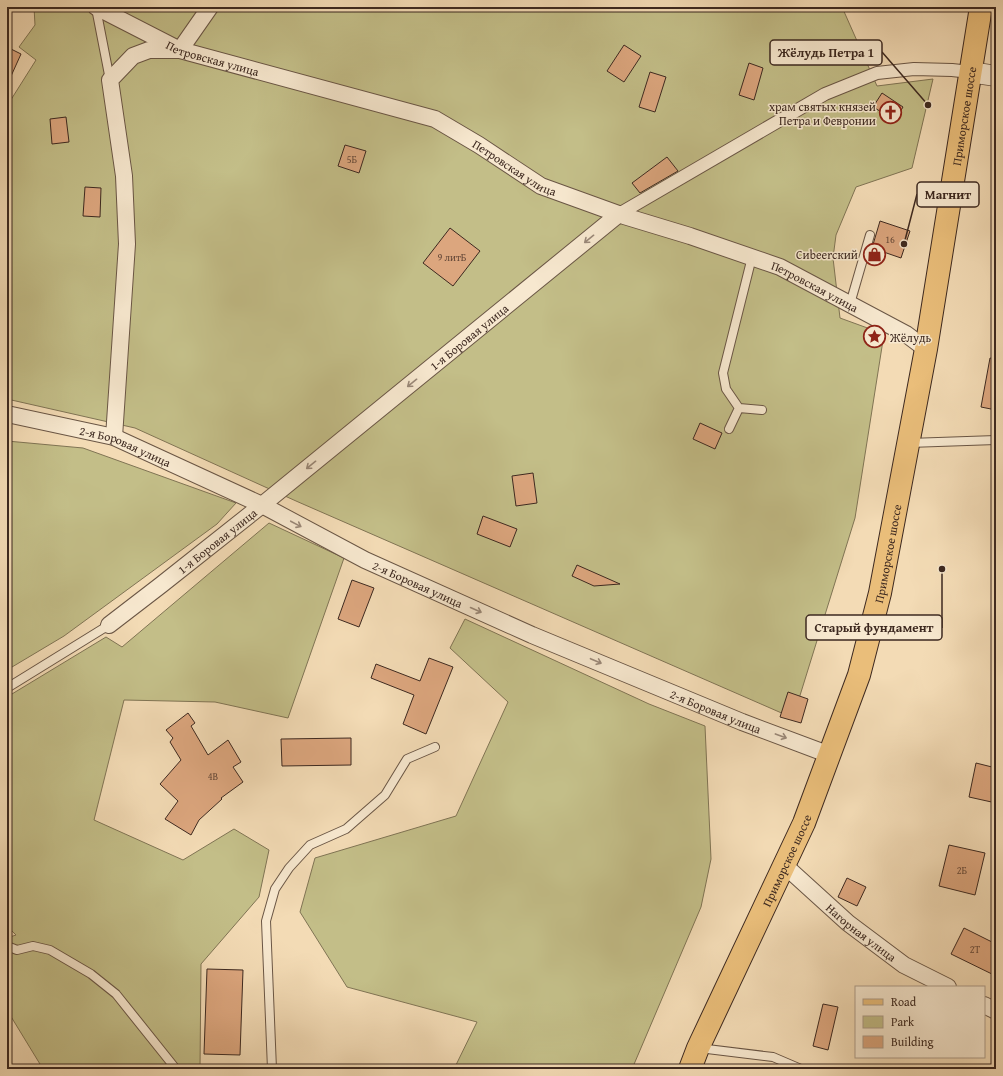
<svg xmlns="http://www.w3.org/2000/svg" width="1003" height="1076" font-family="'Gentium Book Plus',serif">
  <rect width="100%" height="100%" fill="#f3dbb5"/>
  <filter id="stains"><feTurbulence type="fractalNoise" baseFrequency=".005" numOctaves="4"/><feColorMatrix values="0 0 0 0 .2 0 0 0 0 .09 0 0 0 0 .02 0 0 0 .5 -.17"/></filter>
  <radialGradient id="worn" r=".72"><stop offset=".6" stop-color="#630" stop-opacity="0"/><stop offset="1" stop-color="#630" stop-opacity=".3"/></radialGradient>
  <path fill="#c3be88" stroke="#807454" d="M34 7H842L877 86 933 79 912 168 856 187 836 235 833 258 840 318 884 334 855 518 793 718 296 501 135 428 7 399V106L36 60 19 47 35 25Z
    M7 441 83 448 236 503 217 524 64 636 7 670Z
    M269 523 344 558 288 718 215 702 124 700 94 820 183 860 234 829 269 850 259 897 201 964 200 1069H43L7 1010V938L16 935 7 926V697L106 637 122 647Z
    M465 619 649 704 705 726 711 859 701 907 632 1069H454L477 1022 347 987 300 912 315 858 456 816 508 702 450 648Z"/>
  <path fill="#dca67e" stroke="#3d2920" d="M624 45 641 56 624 82 607 71Z
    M7 47 21 54 7 85Z
    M749 63 763 68 754 100 739 95Z
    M650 72 666 77 655 112 639 107Z
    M882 93 903 107 895 120 873 107Z
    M66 117 69 142 52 144 50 119Z
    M345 145 366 151 359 173 338 166Z
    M667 157 678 171 640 193 632 183Z
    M85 187 101 188 100 217 83 216Z
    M880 221 910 231 901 258 872 248Z
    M450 228 480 251 453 286 423 263Z
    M990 358 996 359V410L981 407Z
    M700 423 722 433 715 449 693 439Z
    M533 473 537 503 516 506 512 476Z
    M483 516 517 529 510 547 477 534Z
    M577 565 620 584 594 586 572 576Z
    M352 580 374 588 359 627 338 619Z
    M429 658 453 667 426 734 403 724 414 695 371 678 376 664 420 681Z
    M788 692 808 699 801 723 780 717Z
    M188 713 195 723 191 726 208 755 228 740 241 762 233 767 243 782 221 798 222 799 199 820 191 835 165 819 178 801 160 784 181 760 170 742 173 738 166 730Z
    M351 738V765L282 766 281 739Z
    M976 763 996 768V803L969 797Z
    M949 845 985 853 975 895 939 886Z
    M847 878 866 887 857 906 838 897Z
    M964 928 996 944V976L951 954Z
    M207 969 243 970 240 1055 204 1054Z
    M823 1004 838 1007 828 1050 813 1046Z"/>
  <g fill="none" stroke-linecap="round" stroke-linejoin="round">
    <defs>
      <path id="service" d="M96 8 110 80
        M752 257 723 373 726 389 739 408 762 410
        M850 304 870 235
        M729 429 739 408
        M909 443 996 440
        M7 688 109 625
        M7 946 17 950 33 946 50 950 91 974 116 994 176 1069
        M699 1048 773 1057 801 1069
        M272 1069 266 921 275 889 289 868 310 845 346 829 385 795 407 759 435 747
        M847 1069H848"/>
      <path id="pedestrian" d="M619 214 825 94 877 73 914 69 952 70 970 72"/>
      <g id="minor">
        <path id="s1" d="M96 7 180 50 435 119 479 145 541 186 624 216 690 236 780 267 906 334 926 349"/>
        <path id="s2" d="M7 414 114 437 262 505 365 560 532 635 742 722 830 755"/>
        <path d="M114 437 127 244 124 176 110 80 133 56 149 50H180L210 7"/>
        <path id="s3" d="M109 625 161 585 262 505 619 214"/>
        <path id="s4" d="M783 864 848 923 904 965 948 987"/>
        <path d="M984 1005 996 1011"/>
      </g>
      <path id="tertiary" d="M970 72 996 76"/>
      <g id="primary">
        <path id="s5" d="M690 1069 698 1048 804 823 859 675 880 593 926 349 981 7"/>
      </g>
    </defs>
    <use href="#service" stroke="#6a5645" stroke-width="10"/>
    <use href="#pedestrian" stroke="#6a5645" stroke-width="14"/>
    <use href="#minor" stroke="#6a5645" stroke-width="18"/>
    <use href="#tertiary" stroke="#6a5645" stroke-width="22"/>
    <use href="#primary" stroke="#3d2920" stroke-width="24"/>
    <use href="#service" stroke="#f7e8cf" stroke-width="8"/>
    <use href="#pedestrian" stroke="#f7e8cf" stroke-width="12"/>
    <use href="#minor" stroke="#f7e8cf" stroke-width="16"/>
    <use href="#tertiary" stroke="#f7e8cf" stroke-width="20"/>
    <use href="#primary" stroke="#eabe7a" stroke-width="22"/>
  </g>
  <defs><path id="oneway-shaft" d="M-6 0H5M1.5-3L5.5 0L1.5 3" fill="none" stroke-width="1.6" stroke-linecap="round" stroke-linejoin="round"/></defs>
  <g stroke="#9a8878">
    <use href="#oneway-shaft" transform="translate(589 239) rotate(141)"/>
    <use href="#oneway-shaft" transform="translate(412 383) rotate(141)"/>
    <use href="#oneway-shaft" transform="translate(311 465) rotate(141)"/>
    <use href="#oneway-shaft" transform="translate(296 524) rotate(28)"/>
    <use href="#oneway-shaft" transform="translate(476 610) rotate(24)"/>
    <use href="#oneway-shaft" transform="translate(596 661) rotate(23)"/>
    <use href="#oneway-shaft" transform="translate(781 736) rotate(20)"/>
  </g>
  <defs>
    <symbol id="church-ring" viewBox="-11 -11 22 22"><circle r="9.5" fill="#f7e8cf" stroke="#8f2418" stroke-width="1.5"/><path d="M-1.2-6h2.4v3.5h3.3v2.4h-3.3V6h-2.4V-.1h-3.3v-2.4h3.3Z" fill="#8f2418"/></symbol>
    <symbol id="shop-ring" viewBox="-11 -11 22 22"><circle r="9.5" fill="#f7e8cf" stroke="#8f2418" stroke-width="1.5"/><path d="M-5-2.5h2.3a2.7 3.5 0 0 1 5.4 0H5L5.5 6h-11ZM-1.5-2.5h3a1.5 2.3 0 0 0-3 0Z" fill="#8f2418"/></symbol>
    <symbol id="sight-ring" viewBox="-11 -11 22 22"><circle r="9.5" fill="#f7e8cf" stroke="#8f2418" stroke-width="1.5"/><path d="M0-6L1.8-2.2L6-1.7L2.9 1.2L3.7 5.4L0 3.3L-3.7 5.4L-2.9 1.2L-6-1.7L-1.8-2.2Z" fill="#8f2418"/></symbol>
  </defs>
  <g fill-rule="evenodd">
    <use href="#church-ring" x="878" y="100" width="25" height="25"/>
    <use href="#shop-ring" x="862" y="242" width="25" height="25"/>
    <use href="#sight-ring" x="862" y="324" width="25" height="25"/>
  </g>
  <g text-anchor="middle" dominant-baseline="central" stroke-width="3" stroke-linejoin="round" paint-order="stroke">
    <g font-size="10" fill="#654838">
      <text x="352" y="159">5Б</text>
      <text x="890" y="239">16</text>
      <text x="452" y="257">9 литБ</text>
      <text x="213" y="776">4В</text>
      <text x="962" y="870">2Б</text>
      <text x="975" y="949">2Т</text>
    </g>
    <g font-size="12" fill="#3d2920" stroke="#f7e8cf">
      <text stroke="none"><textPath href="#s1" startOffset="128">Петровская улица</textPath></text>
      <text stroke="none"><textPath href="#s5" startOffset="998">Приморское шоссе</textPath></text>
      <text stroke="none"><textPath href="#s1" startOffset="452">Петровская улица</textPath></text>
      <text stroke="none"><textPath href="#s1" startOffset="776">Петровская улица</textPath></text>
      <text stroke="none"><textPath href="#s3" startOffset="461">1-я Боровая улица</textPath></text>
      <text stroke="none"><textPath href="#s2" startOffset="123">2-я Боровая улица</textPath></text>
      <text stroke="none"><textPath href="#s3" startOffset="137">1-я Боровая улица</textPath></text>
      <text stroke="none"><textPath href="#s5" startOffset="554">Приморское шоссе</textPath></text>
      <text stroke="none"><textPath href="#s2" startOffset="447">2-я Боровая улица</textPath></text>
      <text stroke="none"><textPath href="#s2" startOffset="771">2-я Боровая улица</textPath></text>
      <text stroke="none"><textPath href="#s5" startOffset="230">Приморское шоссе</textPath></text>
      <text stroke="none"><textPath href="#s4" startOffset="104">Нагорная улица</textPath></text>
    </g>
    <g font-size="12" fill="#3d2920" stroke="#f7e8cf" text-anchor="end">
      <text x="876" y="106">храм святых князей<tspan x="876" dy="14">Петра и Февронии</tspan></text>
      <text x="858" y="254">Сиbeerский</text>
      <text x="890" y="337" text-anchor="start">Жёлудь</text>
    </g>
  </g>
  <path fill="none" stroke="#3d2920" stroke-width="1.5" d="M928 105L882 52M904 244L917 194M942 569L942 628"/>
  <g fill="#3d2920" stroke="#f7e8cf" stroke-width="1.5">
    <circle cx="928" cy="105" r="4"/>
    <circle cx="904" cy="244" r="4"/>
    <circle cx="942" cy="569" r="4"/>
  </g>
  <g fill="#f7e8cf" stroke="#3d2920" stroke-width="1.5">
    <rect x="770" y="40" width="112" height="25" rx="4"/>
    <rect x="917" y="182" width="62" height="25" rx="4"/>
    <rect x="806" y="615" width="136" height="25" rx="4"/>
  </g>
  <g font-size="13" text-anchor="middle" font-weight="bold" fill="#3d2920">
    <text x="826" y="57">Жёлудь Петра 1</text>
    <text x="948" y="199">Магнит</text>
    <text x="874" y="632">Старый фундамент</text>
  </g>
  <rect width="1003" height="1076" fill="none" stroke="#f3dbb5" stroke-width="24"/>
  <rect x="8" y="8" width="987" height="1060" fill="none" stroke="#3d2920" stroke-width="2"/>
  <rect x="12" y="12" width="979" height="1052" fill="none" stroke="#3d2920"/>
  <rect x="855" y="986" width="130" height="72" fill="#f7e8cf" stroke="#ad9c89"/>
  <rect x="863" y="999" width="20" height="6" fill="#eabe7a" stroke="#ad9c89"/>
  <text x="891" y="1006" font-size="12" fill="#3d2920">Road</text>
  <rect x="863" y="1016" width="20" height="12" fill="#c3be88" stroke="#ad9c89"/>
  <text x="891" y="1026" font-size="12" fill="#3d2920">Park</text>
  <rect x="863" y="1036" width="20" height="12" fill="#dca67e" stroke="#ad9c89"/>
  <text x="891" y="1046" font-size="12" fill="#3d2920">Building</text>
  <rect width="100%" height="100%" filter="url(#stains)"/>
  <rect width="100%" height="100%" fill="url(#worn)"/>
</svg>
